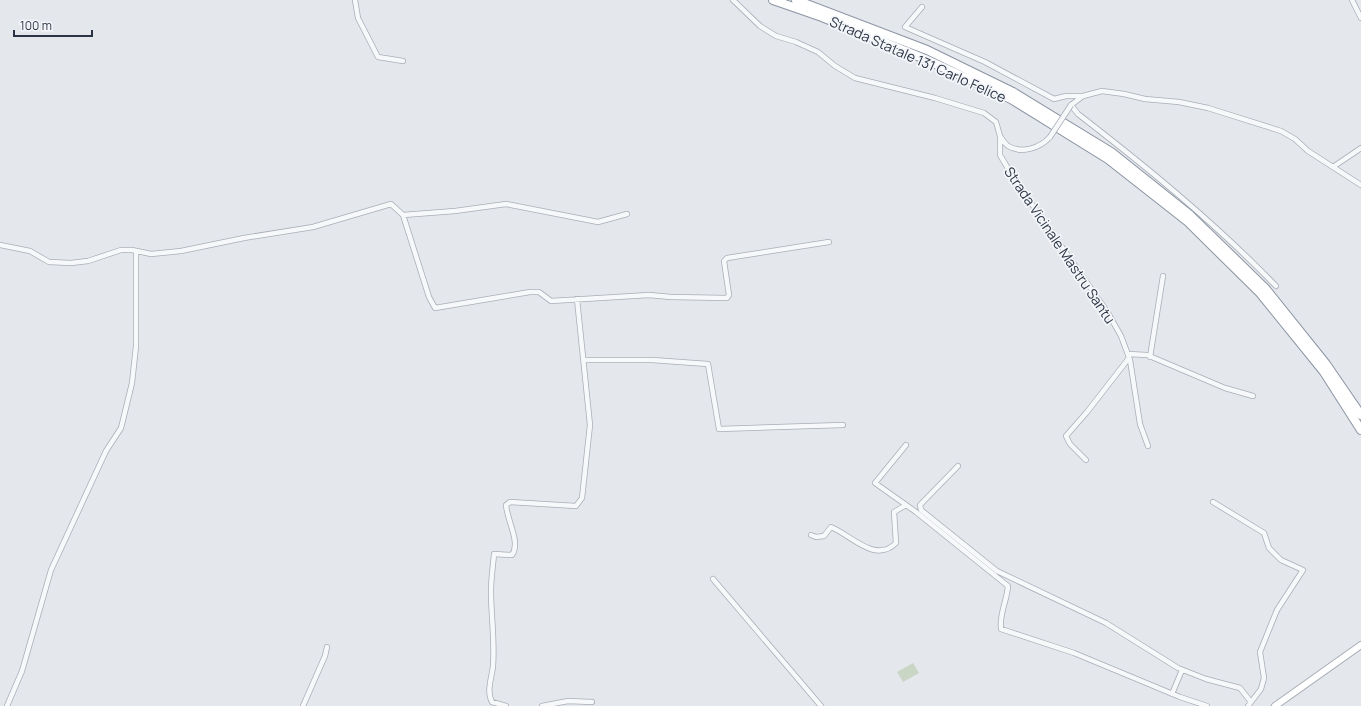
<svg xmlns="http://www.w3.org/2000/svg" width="1361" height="706" font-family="Manrope,sans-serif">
  <rect width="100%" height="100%" fill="#e4e7ec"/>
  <path fill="#c9d6c5" d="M913 663 919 673 903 682 897 672Z"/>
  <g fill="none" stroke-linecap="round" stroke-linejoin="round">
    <defs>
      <path id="street" d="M355 0 358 18 378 57 403 61
        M733 0 760 26 776 36 796 42 818 52 835 66 855 78 935 98 984 113 996 122 1000 136V155L1013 177 1108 313 1121 336 1130 360 1140 424 1148 446
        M1352 0 1361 18
        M922 7 905 27 985 62 1054 99 1066 96H1083
        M1000 136C1002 139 1005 144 1008 146 1022 154 1040 148 1050 137
        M1333 167 1361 148
        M403 215 455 211 506 204 598 222 627 214
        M0 245 30 251 49 262 71 263 88 261 121 250H132L151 254 181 251 244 238 313 227 391 204 403 215 429 297 435 308 530 292H539L551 301 649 295 671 297 727 298 729 295 724 261 727 258 829 242
        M1276 286C1215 223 1148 168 1078 114L1071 105 1083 96 1102 91 1124 94 1145 99 1179 102 1208 108 1281 131 1295 139 1308 151 1361 185
        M1128 354 1147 355 1225 388 1253 396
        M1150 357 1163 276
        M584 360H652L708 364 719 429 843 425
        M906 445 875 483 916 512 1008 586C1007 601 999 614 1001 629L1074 653 1180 697 1207 706
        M1086 460 1070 444 1066 436 1087 412 1129 358
        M958 466 920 505 921 510 997 571 1106 623 1178 668 1206 679 1240 688 1251 702
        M1213 502 1264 533 1269 548 1281 560 1303 570 1277 610 1260 652 1264 678 1261 689 1248 706
        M811 535 816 537 824 536 831 527C851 535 875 564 896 543L894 512 906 505
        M713 579 821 706
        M1172 694 1182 670
        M7 706 22 671 51 570 106 451 121 428 124 416 132 383 136 346V251
        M303 706 325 656 327 647
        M506 706 492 702C486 691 492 677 493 666 495 641 491 616 491 591 491 579 493 566 494 554L512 555C521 543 507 520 506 505L510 502 576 506 582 498 590 425 577 299
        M542 706 568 701 592 702"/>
      <path id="secondary" d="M1275 706 1361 645"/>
      <path id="highway" d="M773 0 822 17 925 59 1011 99 1108 159 1187 221 1260 293 1324 372 1361 430
        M796 0 927 50 1013 92 1111 152 1190 215 1265 288 1326 364 1361 415"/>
    </defs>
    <use href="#street" stroke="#a9aeb7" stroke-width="6"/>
    <use href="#secondary" stroke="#a9aeb7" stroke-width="8"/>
    <use href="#highway" stroke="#8b94a3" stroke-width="10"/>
    <use href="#street" stroke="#f7f8fa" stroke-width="4.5"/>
    <use href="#secondary" stroke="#fff" stroke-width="6"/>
    <use href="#highway" stroke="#fff" stroke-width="8"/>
    <defs>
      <path id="street-bridge" d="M1050 137 1071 105"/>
    </defs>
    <use href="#street-bridge" stroke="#a9aeb7" stroke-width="6" stroke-linecap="butt"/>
    <use href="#street-bridge" stroke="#f7f8fa" stroke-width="4.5"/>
  </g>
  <g text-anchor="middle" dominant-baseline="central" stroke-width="3.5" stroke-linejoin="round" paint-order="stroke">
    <g font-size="14" fill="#2b3445" stroke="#f4f6f9">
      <text transform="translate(918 59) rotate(24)">Strada Statale 131 Carlo Felice</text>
      <text transform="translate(1060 245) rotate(56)">Strada Vicinale Mastru Santu</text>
    </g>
  </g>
  <path d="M14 30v6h78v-6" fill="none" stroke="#2b3445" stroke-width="2"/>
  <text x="20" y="30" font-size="12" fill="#2b3445" stroke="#f4f6f9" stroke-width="3" paint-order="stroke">100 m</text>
</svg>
